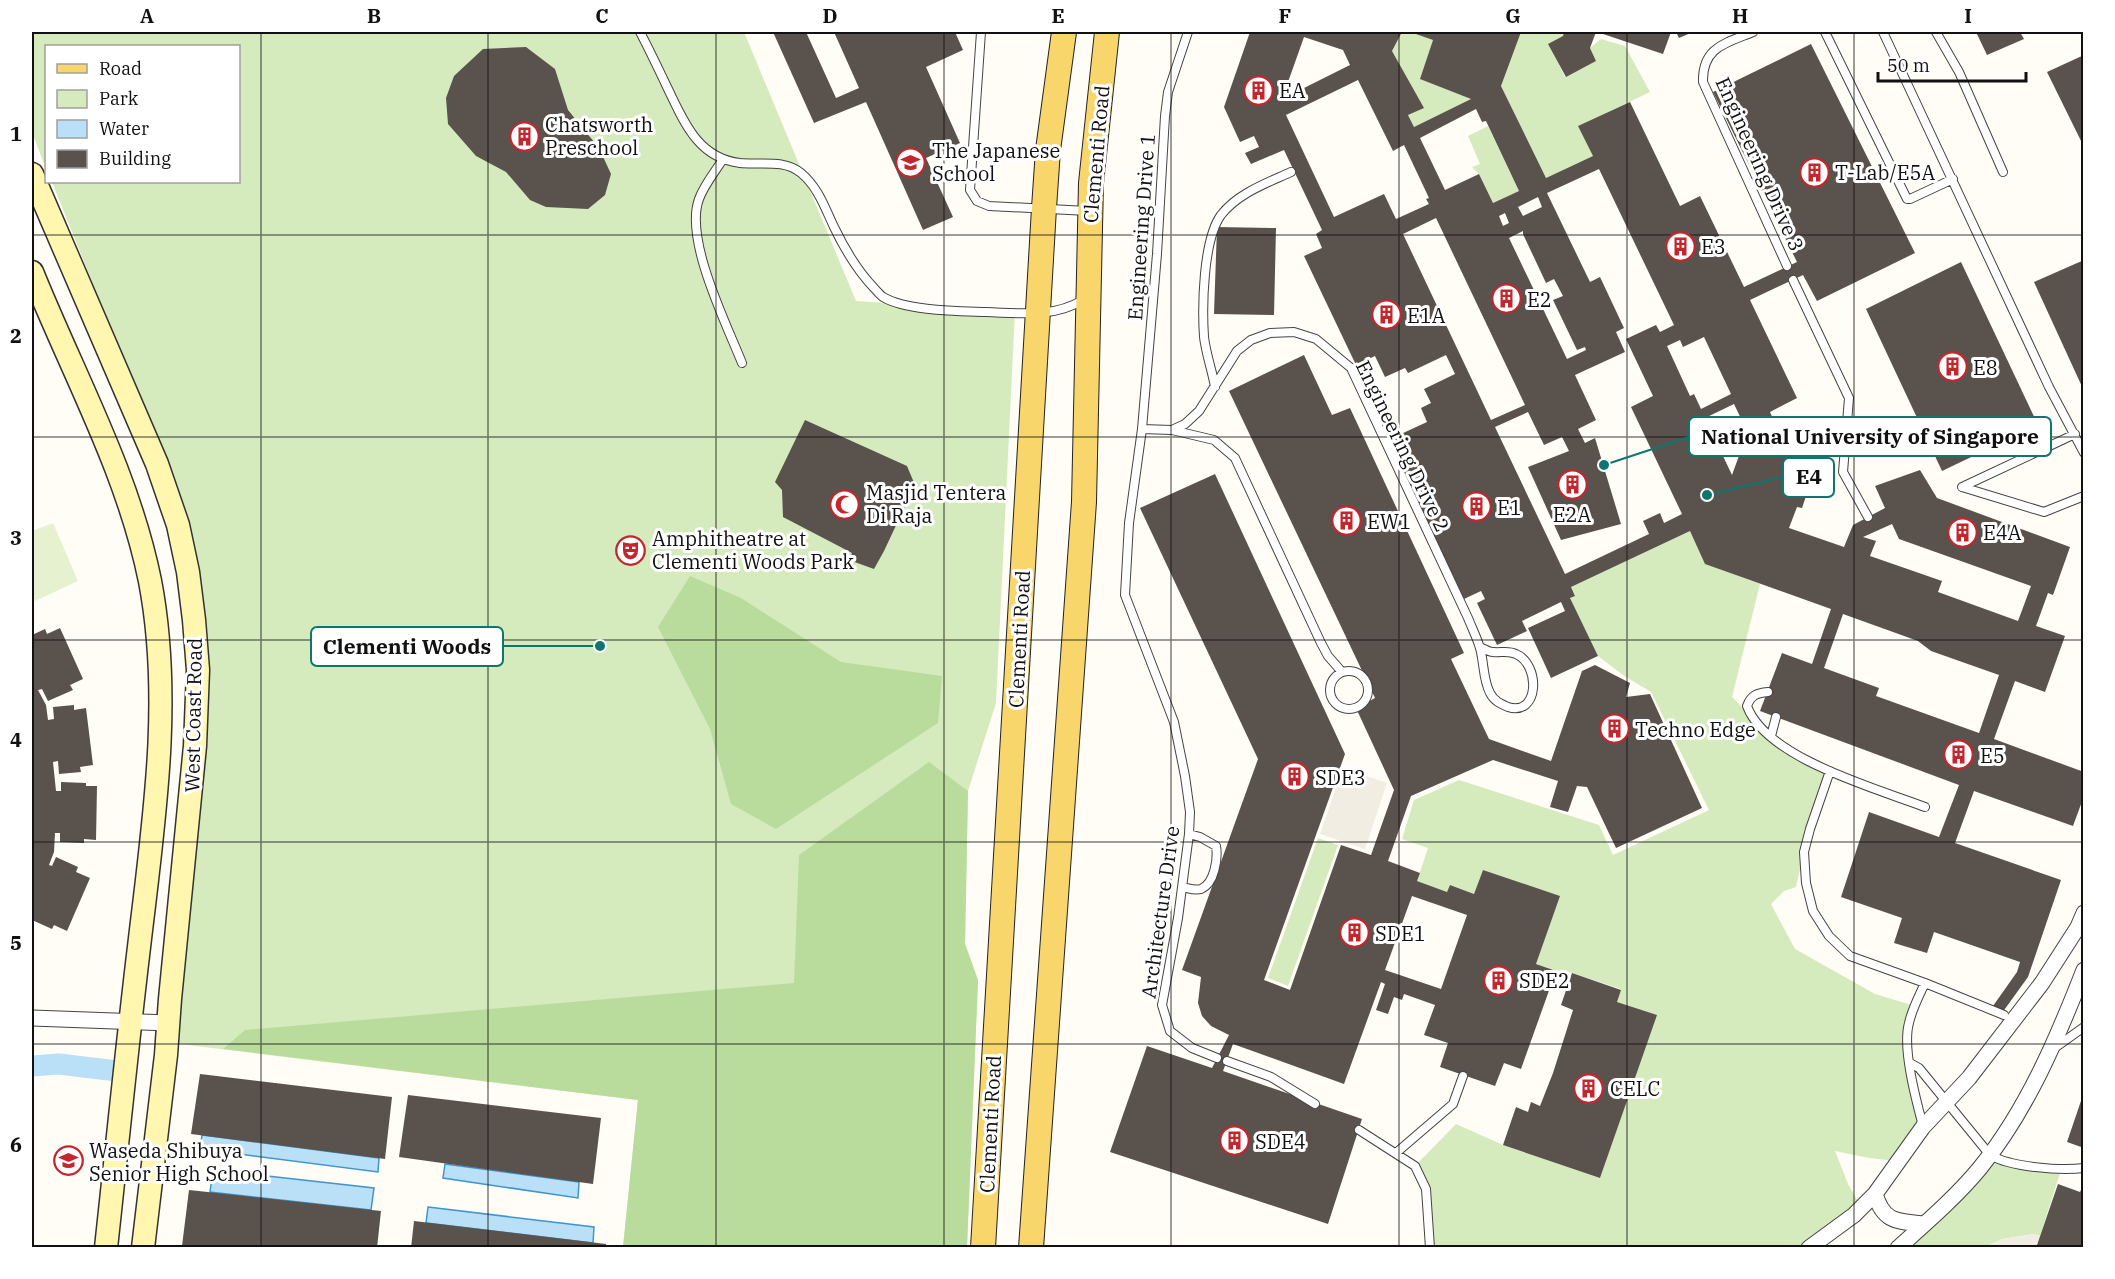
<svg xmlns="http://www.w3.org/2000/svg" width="2115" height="1279" font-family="'IBM Plex Serif',serif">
  <rect width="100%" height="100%" fill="#fffdf5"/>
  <path fill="#d5ebbd" d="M32 32H744L856 301 1015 311 996 703 968 791 965 944 978 980 967 1247H623L638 1100 171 1043 204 672 147 419 52 182H238V46H46V169L32 132Z
    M1402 32H1410L1433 40 1421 79 1471 99 1414 127 1408 115 1423 108 1392 51Z
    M1521 32H1564L1563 36 1549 44 1565 77 1596 61 1590 48 1601 39 1625 46 1650 92 1579 126 1593 156 1546 178 1501 86Z
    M1488 126 1519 191 1493 203 1479 174 1472 167 1480 164 1468 136Z
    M1690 531 1706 564 1760 584 1732 697 1771 736 1830 771 1804 852 1796 887 1784 891 1771 904 1795 949 1875 994 1915 1006 1908 1039 1923 1127 1897 1161 1869 1158 1835 1151 1848 1184 1862 1208 1809 1247H1429L1426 1189 1415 1166 1456 1124 1503 1145 1600 1178 1656 1015 1617 1002 1621 989 1572 973 1556 971 1536 964 1559 896 1483 870 1474 894 1450 885 1447 892 1417 881 1428 848 1402 839 1414 800 1459 780 1599 825 1613 855 1709 810 1651 692 1623 675 1598 656 1570 599 1575 595 1571 587Z
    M1318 838 1338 845 1288 986 1268 978Z
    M1990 1155 2061 1170 2040 1236 2034 1234 2002 1239 1985 1247H1917L1915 1244 1916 1232Z"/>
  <path fill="#b9dc9c" d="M690 576 741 598 841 662 942 676 938 723 776 829 731 804 710 729 658 627Z
    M929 762 968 791 965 944 978 980 967 1247H623L638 1100 223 1049 245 1030 794 983 799 855Z"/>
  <path fill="#e6f2cf" d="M53 523 78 581 35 601 32 593V531Z"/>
  <path fill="#f1ede2" d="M1343 768 1387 783 1365 849 1320 834Z
    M2034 1234 2040 1236 2036 1247H1985L2002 1239Z"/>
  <path fill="#b9e0f7" stroke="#3f96cf" stroke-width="1.5" d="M202 1135 379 1158 378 1172 200 1149Z
    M445 1164 579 1182 578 1198 443 1178Z
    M213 1170 374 1188 371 1210 210 1192Z
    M428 1207 594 1227 593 1243 426 1223Z"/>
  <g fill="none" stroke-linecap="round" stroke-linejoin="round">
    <path stroke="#b9e0f7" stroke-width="21" d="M32 1066 59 1064 125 1072"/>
  </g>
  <path fill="#5a524d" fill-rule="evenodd" d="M773 32H806L836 98 859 88 834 32H955L963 50 926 67 960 143 926 158 953 217 923 230 866 102 814 123Z
    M1250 32H1402L1392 51 1424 108 1408 115 1414 127 1471 99 1420 79 1433 40 1410 32H1521L1501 86 1546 178 1593 156 1578 126 1630 102 1680 206 1700 196 1744 287 1797 262 1713 92 1811 44 1915 253 1817 301 1803 275 1750 300 1797 398 1770 412 1773 419 1747 431 1734 404 1705 418 1732 475 1744 442 1771 451 1773 446 1800 456 1811 481 1802 508 1797 507 1789 528 1844 547 1853 525 1885 508 1875 486 1920 470 1937 498 2070 547 2053 595 2048 593 2036 626 2065 636 2045 692 2015 681 1994 739 2084 772V796L2073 826 1974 791 1955 843 2061 880 2028 977 2002 1013 1993 1006 2017 972 2020 962 1934 932 1927 953 1894 943 1902 918 1841 897 1869 812 1939 837 1959 785 1760 711 1782 653 1812 664 1831 609 1705 564 1690 531 1571 587 1575 596 1570 598 1598 656 1551 678 1528 628 1565 611 1561 602 1522 621 1527 631 1497 645 1477 603 1485 599 1481 591 1464 599 1388 440 1427 422 1421 408 1431 403 1424 389 1455 374 1446 355 1408 373 1405 368 1385 377 1375 356 1356 365 1304 256 1322 248 1316 234 1322 230 1284 150 1251 164 1245 153 1259 147 1254 136 1240 142 1224 107ZM1304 37 1343 50 1350 65 1282 99ZM1358 80 1393 151 1404 145 1429 198 1426 199 1429 204 1396 219 1384 194 1334 217 1286 115ZM1476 109 1482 122 1486 121 1519 191 1493 203 1479 174 1445 190 1420 138ZM1599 169 1674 325 1660 332 1656 325 1626 339 1653 396 1631 407 1682 514 1664 523 1660 513 1643 521 1649 534 1565 574 1495 427 1528 412 1544 445 1562 437 1569 451 1528 467 1561 540 1621 524 1595 438 1585 443 1578 429 1596 420 1575 375 1625 352 1616 332 1624 328 1600 277 1590 282 1547 193ZM1538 197 1542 207 1523 216 1518 207ZM1505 213 1509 223 1503 226 1499 216ZM1436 218 1525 405 1491 420 1403 234ZM1523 231V234L1546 283 1554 279 1563 296 1553 300 1577 350 1585 347 1586 350 1567 359 1509 238ZM1704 337 1731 394 1701 409 1694 394 1690 396 1667 346 1680 340 1683 347ZM1892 524 1899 539 2031 586 2018 621 1938 592 1942 581 1870 556 1876 541 1863 537ZM1843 614 1918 641 1931 651 1999 675 1979 733 1876 696 1879 688 1824 668Z
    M1564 32H1596L1590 48 1596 61 1566 77 1548 44 1563 36Z
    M1597 32H1671L1663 54Z
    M1676 32H1693L1679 38Z
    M1976 32H2020L2024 39 1987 55Z
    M526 47 555 69 568 110 599 148 611 174 605 195 588 209 546 207 530 200 506 172 476 156 448 124 446 98 454 76 483 49Z
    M2084 55V147L2047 72Z
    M1217 227 1276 228 1274 315 1214 314Z
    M2084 260V391L2034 282Z
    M1961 262 2038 425 1942 471 1866 309Z
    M1304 355 1332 415 1350 408 1464 653 1451 659 1489 739 1551 761 1582 671 1595 665 1630 683 1626 697 1650 694 1702 808 1616 848 1587 787 1577 786 1568 812 1550 807 1558 781 1493 760 1411 796 1388 861 1420 873 1417 881 1447 892 1450 885 1474 894 1483 870 1560 896 1536 964 1556 971 1521 1069 1504 1063 1495 1086 1440 1067 1448 1043 1424 1035 1435 1005 1404 994 1402 1000 1394 997 1388 1014 1376 1010 1385 984 1381 982 1344 1084 1233 1044 1223 1071 1362 1119 1328 1224 1110 1152 1147 1046 1212 1068 1229 1035 1211 1026 1202 1016 1198 1003 1201 977 1182 970 1258 759 1140 508 1215 474 1345 754 1264 980 1290 990 1341 845 1371 855 1394 790 1356 708 1375 698 1229 391ZM1412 896 1467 915 1441 989 1385 970Z
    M805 420 907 466 915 485 884 551 874 569 849 560 852 553 783 517 782 490 775 482Z
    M60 628 83 679 70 685 73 690 48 701 42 689 38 690 46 705 48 720 54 719 53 707 74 705V710L86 708 93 765 80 767 81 772 59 774 58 761 53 762 56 791H61V782L86 783V786H97L96 840 84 839V843L60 842V833H55L54 852 49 865 52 866 56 857 78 867 76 872 90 878 67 931 54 925 52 929 32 920 34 910 32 909V635L45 629 47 634Z
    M1572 973 1621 990 1617 1002 1657 1015 1600 1178 1503 1145 1516 1107 1528 1112 1531 1102 1540 1106 1553 1073 1573 1010 1561 1005Z
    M200 1074 392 1097 385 1159 191 1134Z
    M408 1095 601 1118 593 1184 399 1157Z
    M2083 1095H2084V1148L2067 1142Z
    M2058 1184 2080 1192 2084 1184V1248H2036Z
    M189 1190 381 1211 377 1248H198L182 1246Z
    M414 1221 606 1244V1248H411Z"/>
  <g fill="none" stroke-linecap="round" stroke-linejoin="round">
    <defs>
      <path id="service" d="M640 32C650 51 659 70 668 89 684 122 698 158 740 163 761 165 784 159 801 173 818 187 825 208 834 227 845 250 856 269 874 288 876 290 880 295 883 297 906 311 960 311 986 312 1020 313 1053 318 1083 300
        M981 32 970 190 977 201 989 206 1088 211
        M1188 32 1168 92 1165 116 1157 254 1142 429 1129 523 1125 595 1174 722 1185 776 1190 812 1189 834 1178 918 1162 1005 1170 1031 1192 1048 1217 1058
        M1753 32C1726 43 1702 47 1703 82L1787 266
        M1825 32 1907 199H1910L1953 179
        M1883 32 2049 387 2084 453
        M1936 32 1959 72 2003 172
        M723 159C715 172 704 185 699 199 684 239 726 323 742 363
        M1793 280 1849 398 1843 472 1868 517
        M1215 387C1212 370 1206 354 1204 337 1202 306 1203 240 1221 215 1238 193 1267 183 1291 172
        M1142 429 1172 430 1185 424 1199 411 1237 351 1251 340 1270 333 1294 332 1316 339 1351 368 1468 618C1472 628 1477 638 1480 648 1484 662 1483 680 1490 693 1494 701 1501 704 1508 707 1539 717 1541 665 1516 654 1508 650 1501 653 1493 652 1489 652 1484 649 1480 647
        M1172 430 1214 440 1235 458 1321 643 1328 656 1342 672
        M1962 487 2044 512 2084 496
        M1962 487 2075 434
        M1330 690a19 19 0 1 1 38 0a19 19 0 1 1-38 0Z
        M1768 692C1757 693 1751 695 1747 706 1766 758 1875 788 1925 807
        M1771 736 1776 717
        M1830 771 1810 829 1804 852 1806 883 1813 911 1829 936 1850 956 1925 983 2004 1015
        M1182 887C1188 888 1195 891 1201 889 1215 883 1218 858 1216 846L1200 837 1189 834
        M2056 1047 2084 1027
        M1227 1061 1271 1077 1315 1104
        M1910 1063 1919 1068 1990 1155C2010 1167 2060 1171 2084 1168
        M1923 1126C1916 1100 1902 1048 1909 1023 1912 1009 1919 996 1925 983
        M1359 1130 1415 1166 1426 1189 1430 1248
        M1396 1153 1453 1104 1463 1076"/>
      <path id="minor" d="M32 1018 169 1023
        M1875 1194C1884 1223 1897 1221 1924 1224
        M1809 1248 1854 1215 1875 1194 1923 1127 1969 1078 2042 983 2078 927 2084 913
        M1898 1248C1927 1222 1956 1197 1980 1168 2027 1110 2057 1039 2084 970"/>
      <path id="secondary" d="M32 174 157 464 178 525 188 572 194 620 198 670 195 746 170 999 166 1055 143 1248
        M32 272C73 374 128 472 150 581 173 701 153 827 139 947 127 1047 117 1147 106 1248"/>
      <path id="primary" d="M983 1248 1044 208 1048 150 1064 32
        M1031 1248 1084 502 1091 183 1107 32"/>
    </defs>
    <use href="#service" stroke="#444" stroke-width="10"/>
    <use href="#minor" stroke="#444" stroke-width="17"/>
    <use href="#secondary" stroke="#333" stroke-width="25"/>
    <use href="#primary" stroke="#222" stroke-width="26"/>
    <use href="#service" stroke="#fff" stroke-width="8"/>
    <use href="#minor" stroke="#fff" stroke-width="15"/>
    <use href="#secondary" stroke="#fff6b0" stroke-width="22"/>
    <use href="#primary" stroke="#f9d66b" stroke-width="24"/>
  </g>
  <path fill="none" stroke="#111" stroke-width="1.5" stroke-opacity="0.55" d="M261 32V1248M488 32V1248M716 32V1248M944 32V1248M1171 32V1248M1399 32V1248M1627 32V1248M1854 32V1248M32 235H2084M32 437H2084M32 640H2084M32 842H2084M32 1044H2084"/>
  <defs>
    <symbol id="building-ring" viewBox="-11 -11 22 22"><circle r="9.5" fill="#fff" stroke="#c4262e" stroke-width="1.5"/><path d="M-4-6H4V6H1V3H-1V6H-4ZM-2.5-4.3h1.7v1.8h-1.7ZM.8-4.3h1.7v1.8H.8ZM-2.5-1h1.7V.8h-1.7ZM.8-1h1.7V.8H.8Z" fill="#c4262e"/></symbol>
    <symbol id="school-ring" viewBox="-11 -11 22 22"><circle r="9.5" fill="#fff" stroke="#c4262e" stroke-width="1.5"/><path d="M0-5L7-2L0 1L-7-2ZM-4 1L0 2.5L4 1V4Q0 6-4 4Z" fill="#c4262e"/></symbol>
    <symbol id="mosque-ring" viewBox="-11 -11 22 22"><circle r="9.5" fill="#fff" stroke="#c4262e" stroke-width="1.5"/><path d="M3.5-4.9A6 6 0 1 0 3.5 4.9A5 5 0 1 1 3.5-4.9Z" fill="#c4262e"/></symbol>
    <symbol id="theatre-ring" viewBox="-11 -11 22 22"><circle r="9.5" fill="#fff" stroke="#c4262e" stroke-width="1.5"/><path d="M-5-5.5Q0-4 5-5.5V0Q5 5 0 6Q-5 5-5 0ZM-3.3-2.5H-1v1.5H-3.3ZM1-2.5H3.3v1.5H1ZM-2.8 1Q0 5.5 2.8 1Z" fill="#c4262e"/></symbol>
  </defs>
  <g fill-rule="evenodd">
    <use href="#building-ring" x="1242" y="74" width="33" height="33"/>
    <use href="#building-ring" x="508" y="120" width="33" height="33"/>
    <use href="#school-ring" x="894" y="146" width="33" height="33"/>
    <use href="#building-ring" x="1798" y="156" width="33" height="33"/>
    <use href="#building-ring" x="1664" y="230" width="33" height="33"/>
    <use href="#building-ring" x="1490" y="282" width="33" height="33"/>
    <use href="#building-ring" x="1370" y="298" width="33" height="33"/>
    <use href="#building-ring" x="1936" y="350" width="33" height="33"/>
    <use href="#building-ring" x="1556" y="468" width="33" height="33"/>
    <use href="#mosque-ring" x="828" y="488" width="33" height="33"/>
    <use href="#building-ring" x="1460" y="490" width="33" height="33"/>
    <use href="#building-ring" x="1330" y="504" width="33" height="33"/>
    <use href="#building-ring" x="1946" y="516" width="33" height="33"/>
    <use href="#theatre-ring" x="614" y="534" width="33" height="33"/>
    <use href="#building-ring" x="1598" y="712" width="33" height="33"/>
    <use href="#building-ring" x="1942" y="738" width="33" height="33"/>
    <use href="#building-ring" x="1278" y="760" width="33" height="33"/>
    <use href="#building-ring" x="1338" y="916" width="33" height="33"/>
    <use href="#building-ring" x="1482" y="964" width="33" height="33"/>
    <use href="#building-ring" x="1572" y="1072" width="33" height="33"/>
    <use href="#building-ring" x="1218" y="1124" width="33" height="33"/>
    <use href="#school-ring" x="52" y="1144" width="33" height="33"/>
  </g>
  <g text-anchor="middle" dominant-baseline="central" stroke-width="6" stroke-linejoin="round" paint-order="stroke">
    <g font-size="20" fill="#111" stroke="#fff" text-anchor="start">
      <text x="1279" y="90">EA</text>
      <text x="545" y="124">Chatsworth<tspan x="545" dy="23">Preschool</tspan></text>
      <text x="932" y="150">The Japanese<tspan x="932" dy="23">School</tspan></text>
      <text x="1835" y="172">T-Lab/E5A</text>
      <text x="1701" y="246">E3</text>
      <text x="1527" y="299">E2</text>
      <text x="1407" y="315">E1A</text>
      <text x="1973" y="367">E8</text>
      <text x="866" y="492">Masjid Tentera<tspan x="866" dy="23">Di Raja</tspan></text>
      <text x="1497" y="507">E1</text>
      <text x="1572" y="514" text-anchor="middle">E2A</text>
      <text x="1367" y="521">EW1</text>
      <text x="1983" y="532">E4A</text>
      <text x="652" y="538">Amphitheatre at<tspan x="652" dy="23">Clementi Woods Park</tspan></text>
      <text x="1635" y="729">Techno Edge</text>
      <text x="1980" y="755">E5</text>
      <text x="1315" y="777">SDE3</text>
      <text x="1375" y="933">SDE1</text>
      <text x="1519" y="980">SDE2</text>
      <text x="1610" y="1088">CELC</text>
      <text x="1255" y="1141">SDE4</text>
      <text x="89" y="1150">Waseda Shibuya<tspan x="89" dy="23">Senior High School</tspan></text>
    </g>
    <g font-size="20" fill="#111" stroke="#fff">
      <text transform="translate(1096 154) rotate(-85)">Clementi Road</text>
      <text transform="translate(1760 164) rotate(66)">Engineering Drive 3</text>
      <text transform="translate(1141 227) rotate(-86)">Engineering Drive 1</text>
      <text transform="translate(1403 446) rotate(64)">Engineering Drive 2</text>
      <text transform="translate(1019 639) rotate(-87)">Clementi Road</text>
      <text transform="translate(193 715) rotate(-89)">West Coast Road</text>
      <text transform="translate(1160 912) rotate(-82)">Architecture Drive</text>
      <text transform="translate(990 1124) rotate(-87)">Clementi Road</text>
    </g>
  </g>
  <path fill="none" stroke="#0f766e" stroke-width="2" d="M1604 465L1689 437M1707 495L1783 477M600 646L503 646"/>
  <g fill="#0f766e" stroke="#fff" stroke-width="2">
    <circle cx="1604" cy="465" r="6"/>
    <circle cx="1707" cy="495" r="6"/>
    <circle cx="600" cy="646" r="6"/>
  </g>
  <g fill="#fff" stroke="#0f766e" stroke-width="2">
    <rect x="1689" y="417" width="362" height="39" rx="6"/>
    <rect x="1783" y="458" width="51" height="39" rx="6"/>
    <rect x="311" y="627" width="192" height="39" rx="6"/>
  </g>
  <g font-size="21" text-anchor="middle" font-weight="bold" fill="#111">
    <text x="1870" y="444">National University of Singapore</text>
    <text x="1809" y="484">E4</text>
    <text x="407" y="654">Clementi Woods</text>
  </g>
  <rect width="2115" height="1279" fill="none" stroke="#ffffff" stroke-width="66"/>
  <rect x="45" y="45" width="195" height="138" fill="#ffffff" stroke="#a0a0a0" stroke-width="1.5"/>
  <rect x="57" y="64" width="30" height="9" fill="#f9d66b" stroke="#a0a0a0" stroke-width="1.5"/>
  <text x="99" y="75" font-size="18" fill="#111111">Road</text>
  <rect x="57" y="90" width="30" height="18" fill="#d5ebbd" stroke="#a0a0a0" stroke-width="1.5"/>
  <text x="99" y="105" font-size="18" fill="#111111">Park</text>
  <rect x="57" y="120" width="30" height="18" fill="#b9e0f7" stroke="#a0a0a0" stroke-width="1.5"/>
  <text x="99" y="135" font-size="18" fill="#111111">Water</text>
  <rect x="57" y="150" width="30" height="18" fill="#5a524d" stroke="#a0a0a0" stroke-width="1.5"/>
  <text x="99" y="165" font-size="18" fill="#111111">Building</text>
  <path d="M1878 72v9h148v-9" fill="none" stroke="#111111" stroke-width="3"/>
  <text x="1887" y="72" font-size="18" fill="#111111" stroke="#ffffff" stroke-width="4.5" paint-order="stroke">50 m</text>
  <rect x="33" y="33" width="2049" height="1213" fill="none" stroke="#111" stroke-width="2"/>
  <g font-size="20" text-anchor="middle" font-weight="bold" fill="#111">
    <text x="147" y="23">A</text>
    <text x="374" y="23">B</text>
    <text x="602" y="23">C</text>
    <text x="830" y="23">D</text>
    <text x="1058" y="23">E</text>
    <text x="1285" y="23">F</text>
    <text x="1513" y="23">G</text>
    <text x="1740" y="23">H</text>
    <text x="1968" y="23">I</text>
    <text x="16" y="141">1</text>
    <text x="16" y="343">2</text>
    <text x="16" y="545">3</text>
    <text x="16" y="747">4</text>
    <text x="16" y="950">5</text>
    <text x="16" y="1152">6</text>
  </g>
</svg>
